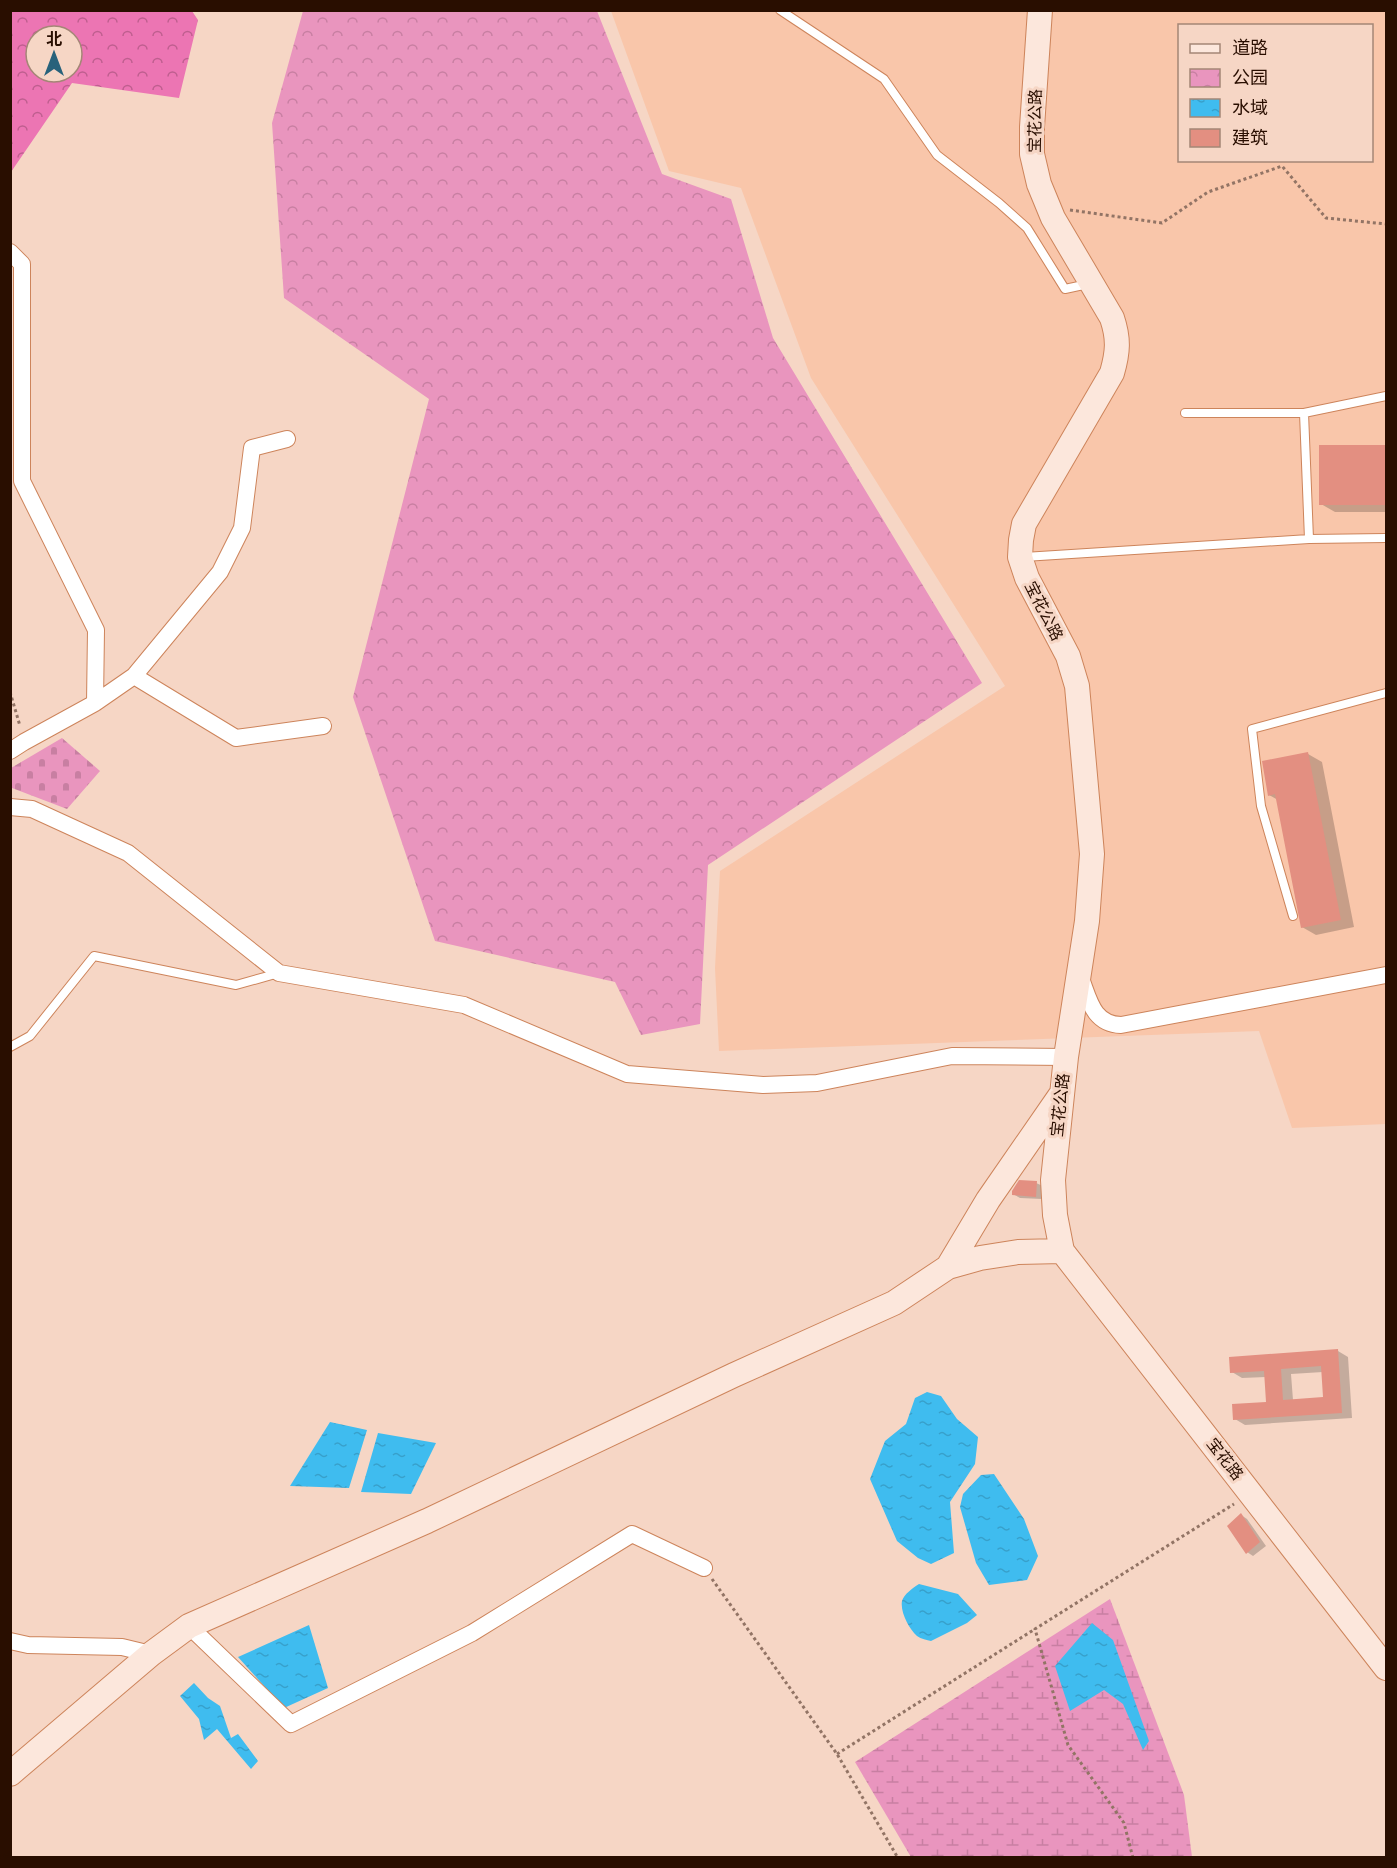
<svg xmlns="http://www.w3.org/2000/svg" width="1397" height="1868" font-family="'Public Sans','Noto Sans SC',sans-serif">
  <defs>
    <pattern id="forest-crowns" width="20" height="18" patternUnits="userSpaceOnUse" patternTransform="scale(1.5)"><rect width="20" height="18" fill="#ec75b3"/><path d="M2 6a3 3 0 1 1 6 0M12 15a3 3 0 1 1 6 0" fill="none" stroke="#bf5e8f"/></pattern>
    <pattern id="wetland-marsh" width="20" height="14" patternUnits="userSpaceOnUse" patternTransform="scale(1.5)"><rect width="20" height="14" fill="#e995be"/><path d="M1 5h8M5 5V1M11 12h8M15 12V8" fill="none" stroke="#c87fa2"/></pattern>
    <pattern id="cemetery-stones" width="16" height="16" patternUnits="userSpaceOnUse" patternTransform="scale(1.5)"><rect width="16" height="16" fill="#e995be"/><path d="M2 7V4a2 2 0 0 1 4 0v3zM10 15v-3a2 2 0 0 1 4 0v3z" fill="#c87fa2"/></pattern>
    <pattern id="park-crowns" width="20" height="18" patternUnits="userSpaceOnUse" patternTransform="scale(1.5)"><rect width="20" height="18" fill="#e995be"/><path d="M2 6a3 3 0 1 1 6 0M12 15a3 3 0 1 1 6 0" fill="none" stroke="#c87fa2"/></pattern>
    <pattern id="water-ripples" width="26" height="14" patternUnits="userSpaceOnUse" patternTransform="scale(1.5)"><rect width="26" height="14" fill="#3fbcef"/><path d="M2 4q2-2 4 0t4 0M15 11q2-2 4 0t4 0" fill="none" stroke="#37a0cb"/></pattern>
  </defs>
  <rect width="100%" height="100%" fill="#f6d6c5"/>
  <path fill="#f9c6aa" fill-rule="evenodd" d="M611 11H1386V1124L1292 1128 1259 1031 719 1051 715 968 720 871 1005 686 811 378 741 188 669 171ZM1180 26H1372V160H1180Z"/>
  <path fill="url(#forest-crowns)" fill-rule="evenodd" d="M11 10 192 11 198 20 179 98 72 83 11 172ZM36 36H72V72H36Z"/>
  <path fill="url(#wetland-marsh)" d="M1110 1599 1184 1795 1192 1857H911L855 1762Z"/>
  <path fill="url(#cemetery-stones)" d="M62 738 100 771 67 809 12 788 11 768Z"/>
  <path fill="url(#park-crowns)" d="M303 11H597L662 174 731 199 773 338 982 683 708 865 700 1024 641 1035 615 982 435 941 353 697 429 399 284 298 272 123Z"/>
  <path fill="url(#water-ripples)" d="M927 1392 941 1396 957 1419 978 1437 975 1464 950 1502 954 1553 931 1564 918 1558 897 1541 870 1479 885 1441 906 1424 915 1398Z
    M330 1422 367 1430 349 1488 290 1486Z
    M378 1433 436 1443 411 1494 361 1492Z
    M994 1474 1024 1519 1038 1556 1027 1580 989 1585 976 1563 960 1507 963 1494 981 1475Z
    M919 1584 958 1594 977 1615 967 1623 931 1641C927 1640 921 1639 917 1636 909 1629 900 1612 902 1601 904 1594 913 1588 919 1584Z
    M1092 1623 1113 1640 1149 1741 1143 1750 1123 1704 1104 1690 1070 1711 1055 1666Z
    M309 1625 328 1688 284 1708 238 1657Z
    M194 1683 208 1698 220 1706 231 1738 238 1734 258 1761 251 1769 217 1729 204 1740 199 1719 180 1696Z"/>
  <path fill="#0003" fill-rule="evenodd" d="M1321 446H1386V512H1335L1321 504Z
    M1308 754 1322 762 1354 927 1316 935 1302 927 1278 800 1269 795Z
    M1036 1183 1043 1186 1042 1199 1020 1198 1013 1194Z
    M1338 1351 1348 1357 1352 1418 1245 1425 1235 1419 1267 1403 1266 1377 1242 1378 1232 1372ZM1323 1372 1325 1398 1293 1400 1291 1374Z
    M1241 1515 1247 1519 1266 1546 1253 1556 1247 1552Z"/>
  <path fill="#e38f81" fill-rule="evenodd" d="M1319 445H1386V505H1319Z
    M1308 752 1341 920 1301 928 1275 794 1268 796 1262 761Z
    M1019 1180 1037 1181 1036 1197 1012 1195V1191Z
    M1338 1349 1342 1413 1233 1420 1232 1404 1266 1402 1264 1371 1230 1373 1229 1357ZM1321 1366 1323 1397 1283 1400 1281 1369Z
    M1241 1513 1260 1542 1246 1554 1227 1526Z"/>
  <g fill="none" stroke-linecap="round" stroke-linejoin="round">
    <defs>
      <path id="lane" d="M780 10 884 79 937 155 999 203 1027 228 1065 289 1088 284
        M1185 413H1304L1386 396
        M1304 413 1309 539
        M1024 557 1309 539 1386 538
        M1293 916 1261 806 1252 729 1386 693
        M10 1047 30 1036 94 956 236 985 279 973"/>
      <path id="street" d="M10 252 22 264V481L96 630 95 703 24 742 10 751
        M134 676 220 572 242 528 252 448 287 439
        M95 703 134 676 236 738 323 726
        M10 807 32 809 128 853 279 973 464 1005 627 1074 763 1085 817 1083 952 1056 1066 1057
        M1080 976C1089 998 1092 1024 1121 1025L1386 975
        M189 1626 291 1724 472 1633 632 1534 704 1568
        M10 1641 28 1645 122 1647 151 1654"/>
      <path id="secondary" d="M1040 10 1032 127V154L1039 184 1053 218 1112 318C1119 339 1118 352 1112 373L1024 524 1021 540 1020 557 1027 578 1068 656 1077 686 1092 854 1087 921 1066 1057 1053 1180 1055 1215 1062 1251 1386 1668
        M948 1267 988 1200 1060 1096
        M10 1774 151 1654 189 1626 427 1521 734 1375 894 1303 948 1267 980 1258 1018 1252 1062 1251"/>
    </defs>
    <use href="#lane" stroke="#cd845b" stroke-width="10"/>
    <use href="#street" stroke="#cd845b" stroke-width="18"/>
    <use href="#secondary" stroke="#cd845b" stroke-width="26"/>
    <path stroke="#927465" stroke-width="3" stroke-dasharray="3 3" stroke-linecap="butt" d="M1070 210 1162 223 1208 192 1282 166 1326 218 1386 224
      M10 692 20 726
      M712 1579 837 1754 898 1858
      M837 1754 1035 1629
      M1133 1858 1124 1823 1068 1745 1035 1629 1234 1504"/>
    <use href="#lane" stroke="#fff" stroke-width="8"/>
    <use href="#street" stroke="#fff" stroke-width="16"/>
    <use href="#secondary" stroke="#fce7dc" stroke-width="24"/>
  </g>
  <g text-anchor="middle" dominant-baseline="central" stroke-width="6" stroke-linejoin="round" paint-order="stroke">
    <g font-size="16" fill="#290e00" stroke="#f6d6c5">
      <text transform="translate(1035 121) rotate(-89)">宝花公路</text>
      <text transform="translate(1044 611) rotate(63)">宝花公路</text>
      <text transform="translate(1060 1105) rotate(-84)">宝花公路</text>
      <text transform="translate(1225 1459) rotate(52)">宝花路</text>
    </g>
  </g>
  <rect width="1397" height="1868" fill="none" stroke="#290e00" stroke-width="24"/>
  <rect x="1178" y="24" width="195" height="138" fill="#f6d6c5" stroke="#a48676" stroke-width="1.5"/>
  <rect x="1190" y="44" width="30" height="9" fill="#fce7dc" stroke="#a48676" stroke-width="1.5"/>
  <text x="1232" y="54" font-size="18" fill="#290e00">道路</text>
  <rect x="1190" y="69" width="30" height="18" fill="url(#park-crowns)" stroke="#a48676" stroke-width="1.5"/>
  <text x="1232" y="84" font-size="18" fill="#290e00">公园</text>
  <rect x="1190" y="99" width="30" height="18" fill="url(#water-ripples)" stroke="#a48676" stroke-width="1.5"/>
  <text x="1232" y="114" font-size="18" fill="#290e00">水域</text>
  <rect x="1190" y="129" width="30" height="18" fill="#e38f81" stroke="#a48676" stroke-width="1.5"/>
  <text x="1232" y="144" font-size="18" fill="#290e00">建筑</text>
  <g transform="translate(54 54)"><circle r="28" fill="#f6d6c5" stroke="#a48676" stroke-width="1.5"/>
  <path d="M0-4.5L10 22L0 15L-10 22Z" fill="#28627b"/>
  <text y="-9" font-size="16" font-weight="bold" text-anchor="middle" fill="#290e00">北</text>
  </g>
</svg>
